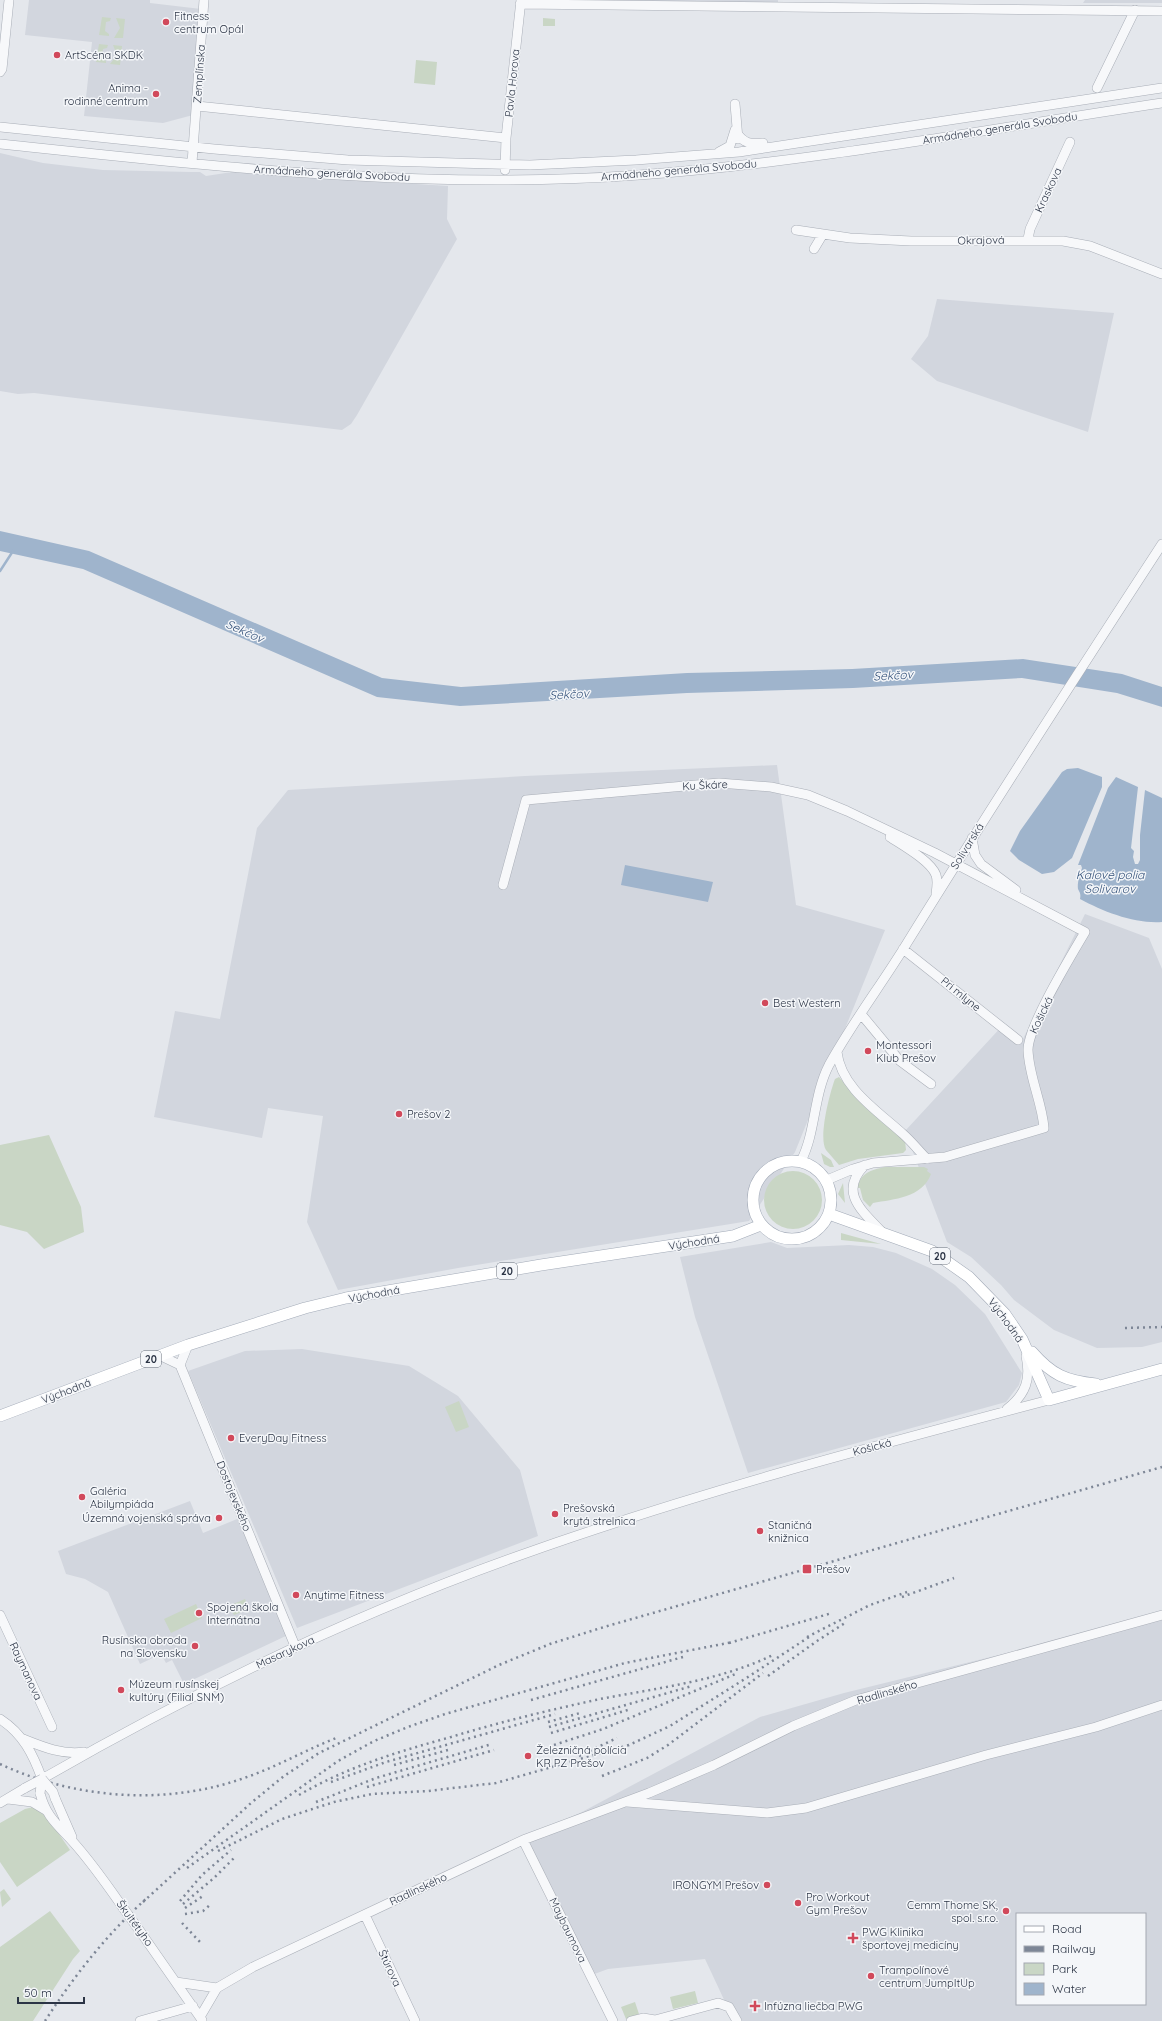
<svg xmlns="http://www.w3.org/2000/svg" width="1162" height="2021" font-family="Quicksand,sans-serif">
  <rect width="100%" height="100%" fill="#e4e7ec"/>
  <path fill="#d2d6de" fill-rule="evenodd" d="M29 0H150V3L201 9 193 115 163 123 84 116 92 42 25 35Z
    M521 0H778V5Z
    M1085 0H1162V3H1083Z
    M0 153 43 163 103 170 191 172H200L206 176 232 172 448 186 447 219 457 239 357 415 351 424 342 430 34 393 18 394 0 391Z
    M937 299 1114 313 1088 432 937 381 911 359 928 336Z
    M777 765 796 905 885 930 795 1152 749 1221 458 1268 338 1290 307 1222 323 1116 268 1108 262 1138 154 1117 175 1011 220 1019 257 828 288 790 525 776Z
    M1085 914 1149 938 1162 969V1342L1142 1347 1097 1348 1054 1330 1014 1300 1001 1285 971 1257 947 1242 905 1131 1004 1024 1023 1039Z
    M771 1242 787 1248 849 1245 873 1247 896 1253 932 1269 955 1285 985 1314 1022 1373 1019 1385 1006 1402 748 1473 695 1317 680 1257Z
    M302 1349 409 1366 458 1396 520 1470 538 1536 297 1628 188 1371 245 1351Z
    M190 1501 203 1533 242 1517 290 1634 184 1684 172 1660 166 1663 161 1654 140 1664 108 1592 85 1579 66 1574 58 1551Z
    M1162 1615V2021H734L705 1959 608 1969 589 1976 521 1839 582 1812 760 1717 844 1693ZM1017 1914H1145V2004H1017Z"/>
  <path fill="#c9d6c5" d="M102 17 111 18 110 21 106 22 105 31 109 34V36L99 35Z
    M116 18 125 19 123 38H114L120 28Z
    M543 18 555 19V26H543Z
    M99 44 108 45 107 48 103 49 102 58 106 61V63L96 62Z
    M113 45 122 46 120 65 110 64 117 55Z
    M416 60 437 62 435 85 414 83Z
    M839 1077 865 1107 905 1141 906 1150 903 1153 858 1159 839 1165 826 1150C818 1138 830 1092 835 1079Z
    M49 1135 81 1207 84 1232 44 1249 27 1232 0 1225V1145Z
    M821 1153 831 1160 834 1167H830L824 1164Z
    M885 1167H924L928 1169 927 1171 931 1174C922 1198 894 1199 873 1203L870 1207 863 1200 860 1188H857C861 1173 870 1170 885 1167Z
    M764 1200a29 29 0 1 1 58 0a29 29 0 1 1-58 0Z
    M843 1183 845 1203 838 1194Z
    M841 1233 881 1244 841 1240Z
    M459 1401 469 1427 456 1432 445 1407Z
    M245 1599 249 1609 234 1615 229 1606Z
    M196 1604 202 1618 171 1633 164 1619Z
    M33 1807 48 1818 70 1850 17 1887 0 1862V1823L25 1809Z
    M4 1889 11 1899 2 1907 0 1892Z
    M50 1911 80 1951 73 1959 33 2021H0V1947Z
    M695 1991 698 2003 673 2009 670 1997Z
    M635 2002 639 2014 626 2019 621 2007Z"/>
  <path fill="#9fb4cc" d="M0 531 89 551 382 678 461 687 687 673 852 669 1023 659 1122 674 1162 687V707L1117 693 1022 678 853 688 687 693 460 706 377 697 83 569 0 551Z
    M1078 768 1102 777V787L1072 858 1054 872 1042 874 1019 860 1010 851 1020 831 1062 772 1067 769Z
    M1116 777 1138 787 1131 848 1134 851 1133 857 1135 864H1138L1140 860V835L1145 790 1162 798V922C1135 924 1104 912 1080 899 1081 894 1080 893 1078 889 1077 883 1080 874 1082 868L1081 865H1078L1108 788Z
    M625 865 713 882 708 902 621 885Z"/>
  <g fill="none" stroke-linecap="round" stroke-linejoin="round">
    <path stroke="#9fb4cc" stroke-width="2.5" d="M0 571 13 551"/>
    <defs>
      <path id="minor" d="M520 4 1162 11
        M0 72 2 69 9 0
        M1097 88 1135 10
        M735 104 738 139
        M197 106 506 138
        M0 127 214 149 348 160 530 165 636 160 739 152 1162 88
        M737 133C744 144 751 144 763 143
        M0 144C209 166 428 191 639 175 814 162 988 129 1162 103
        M719 152 730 146 735 130
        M192 163 204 0
        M505 170 506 138 521 0
        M796 230 850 238 911 241H1063L1090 246 1162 274
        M1028 239 1030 229 1070 142
        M814 249 823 234
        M890 837C902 845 931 861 936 875 938 881 937 887 936 894
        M972 838 975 855 981 864 1016 890
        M503 885 526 800 719 783 771 787 808 795 847 811 935 853 1085 932C1071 956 1028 1026 1028 1050 1029 1077 1042 1102 1044 1128L945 1157 873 1163 853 1169 827 1180
        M903 949 1018 1040
        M861 1014 900 1061 931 1084
        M837 1052C841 1088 878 1111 903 1134 912 1142 919 1151 927 1159
        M801 1161C816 1132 813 1096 829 1065 852 1023 882 984 907 943 990 809 1076 676 1162 544
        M865 1165C838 1192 862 1211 882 1232
        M188 1345 180 1365 295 1646
        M161 1356 180 1365
        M1007 1409C1026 1394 1031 1379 1026 1356
        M0 1615 52 1727
        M0 1719C23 1734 33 1754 42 1779 193 1692 352 1615 518 1556 691 1494 870 1447 1049 1400
        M23 1739C43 1747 62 1755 84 1752
        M40 1793C46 1817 58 1825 74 1843 90 1861 105 1882 119 1902
        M55 1798 72 1837
        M8 1799 32 1802 47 1811
        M627 1802 767 1813 806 1808 986 1755 1096 1727 1162 1705
        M0 1803 25 1788
        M523 1840 613 2021
        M365 1915 415 2021
        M142 1934 202 2020
        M176 1982 217 1988
        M200 2017 217 1988 253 1967 523 1840 649 1793 714 1765 793 1726 856 1700 1162 1615
        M140 2021 193 2006
        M631 2021 643 2018 655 2020 718 2003 729 2007 737 2021"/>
      <path id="major" d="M753 1200a39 39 0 1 1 78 0a39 39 0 1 1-78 0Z
        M829 1214 932 1251 969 1277 1005 1314 1022 1339 1049 1400 1162 1369
        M1032 1352C1052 1375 1066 1381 1096 1384
        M0 1416 188 1345 305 1308 346 1298 541 1265 733 1236 761 1225"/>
    </defs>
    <use href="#minor" stroke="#a9aeb7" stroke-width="10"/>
    <use href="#major" stroke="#a3abb8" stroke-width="12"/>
    <use href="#minor" stroke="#f7f8fa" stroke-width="9"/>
    <use href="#major" stroke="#fff" stroke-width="11"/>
    <path stroke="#7d8696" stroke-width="2.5" stroke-dasharray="2 4" stroke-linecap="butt" d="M1125 1328 1162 1327
      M902 1597 954 1578
      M807 1637 870 1605 907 1592
      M729 1643 832 1613
      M768 1676 817 1641 845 1623
      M531 1700 683 1657
      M548 1722 580 1713
      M549 1727 692 1686
      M551 1733 631 1709
      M554 1745 603 1729 738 1673
      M579 1756 617 1738
      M0 1764C75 1799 166 1806 244 1778 277 1767 307 1749 339 1737
      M394 1765 448 1750
      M602 1776 647 1758 668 1745 763 1673
      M331 1782 386 1762 555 1714
      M367 1787 494 1750
      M299 1795C347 1767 397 1752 451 1737 500 1722 550 1710 600 1699 658 1688 719 1681 773 1655
      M316 1802 376 1778 492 1744
      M218 1851 282 1819 334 1802 372 1794 428 1791 496 1783 629 1745 670 1726 748 1677 812 1635
      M187 1868 338 1761 374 1741 408 1727 445 1714 625 1663 733 1642
      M180 1901 202 1875 231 1850
      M143 1902 251 1803 284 1776 319 1753 499 1665 550 1644 604 1627 1162 1467
      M183 1904 214 1878 235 1857
      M185 1908 203 1896
      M185 1914 203 1911 211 1904
      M182 1923 200 1942
      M45 2021C74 1976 107 1934 147 1898"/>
    <defs>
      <path id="minor-bridge" d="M42 1779 53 1792 55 1798
        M25 1788 42 1779
        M40 1793 42 1779
        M119 1902 142 1934"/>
    </defs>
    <use href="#minor-bridge" stroke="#a9aeb7" stroke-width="10" stroke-linecap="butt"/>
    <use href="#minor-bridge" stroke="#f7f8fa" stroke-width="9"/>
  </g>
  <g fill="#d1495b" stroke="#f4f6f9" stroke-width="1.5">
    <circle cx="166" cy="22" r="4"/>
    <circle cx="57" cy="55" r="4"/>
    <circle cx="156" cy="94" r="4"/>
    <circle cx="765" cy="1003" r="4"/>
    <circle cx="868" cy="1051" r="4"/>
    <circle cx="399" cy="1114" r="4"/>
    <circle cx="231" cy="1438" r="4"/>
    <circle cx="82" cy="1497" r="4"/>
    <circle cx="555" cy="1514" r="4"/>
    <circle cx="219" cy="1518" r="4"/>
    <circle cx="760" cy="1531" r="4"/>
    <rect x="802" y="1564" width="10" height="10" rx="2"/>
    <circle cx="296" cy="1595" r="4"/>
    <circle cx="199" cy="1613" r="4"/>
    <circle cx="195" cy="1646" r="4"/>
    <circle cx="121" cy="1690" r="4"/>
    <circle cx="528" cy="1756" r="4"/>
    <circle cx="767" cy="1885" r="4"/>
    <circle cx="798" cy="1903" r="4"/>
    <circle cx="1006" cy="1911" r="4"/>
    <path d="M851 1932h4v4h4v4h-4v4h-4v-4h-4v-4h4z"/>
    <circle cx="871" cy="1976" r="4"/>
    <path d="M753 2000h4v4h4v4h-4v4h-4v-4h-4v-4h4z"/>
  </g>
  <g text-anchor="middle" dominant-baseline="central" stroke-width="3" stroke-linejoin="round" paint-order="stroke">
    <g fill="#f4f6f9" stroke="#676e7b" stroke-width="1">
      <rect x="930" y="1248" width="20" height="16" rx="3"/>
      <rect x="497" y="1263" width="20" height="16" rx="3"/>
      <rect x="141" y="1351" width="20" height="16" rx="3"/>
    </g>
    <g font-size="10" font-weight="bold" fill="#2b3445">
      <text x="940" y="1256">20</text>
      <text x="507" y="1271">20</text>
      <text x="151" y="1359">20</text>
    </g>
    <g font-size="11" fill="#2b3445" stroke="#f4f6f9" text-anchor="start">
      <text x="174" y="16">Fitness<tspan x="174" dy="13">centrum Opál</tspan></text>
      <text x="65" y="55">ArtScéna SKDK</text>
      <text x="148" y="88" text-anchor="end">Anima -<tspan x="148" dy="13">rodinné centrum</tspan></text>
      <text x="773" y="1003">Best Western</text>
      <text x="876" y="1045">Montessori<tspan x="876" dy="13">Klub Prešov</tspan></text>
      <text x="407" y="1114">Prešov 2</text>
      <text x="239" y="1438">EveryDay Fitness</text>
      <text x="90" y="1491">Galéria<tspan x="90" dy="13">Abilympiáda</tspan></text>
      <text x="563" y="1508">Prešovská<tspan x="563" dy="13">krytá strelnica</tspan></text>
      <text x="211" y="1518" text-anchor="end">Územná vojenská správa</text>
      <text x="768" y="1525">Staničná<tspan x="768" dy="13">knižnica</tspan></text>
      <text x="816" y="1569">Prešov</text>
      <text x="304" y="1595">Anytime Fitness</text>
      <text x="207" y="1607">Spojená škola<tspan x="207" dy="13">Internátna</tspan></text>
      <text x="187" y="1640" text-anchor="end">Rusínska obroda<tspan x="187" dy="13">na Slovensku</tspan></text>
      <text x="129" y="1684">Múzeum rusínskej<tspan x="129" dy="13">kultúry (Filial SNM)</tspan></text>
      <text x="536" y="1750">Železničná polícia<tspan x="536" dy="13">KR PZ Prešov</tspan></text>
      <text x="759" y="1885" text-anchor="end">IRONGYM Prešov</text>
      <text x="806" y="1897">Pro Workout<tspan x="806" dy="13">Gym Prešov</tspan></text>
      <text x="998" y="1905" text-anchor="end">Cemm Thome SK,<tspan x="998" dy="13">spol. s.r.o.</tspan></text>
      <text x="862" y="1932">PWG Klinika<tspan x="862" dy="13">športovej medicíny</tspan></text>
      <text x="879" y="1970">Trampolínové<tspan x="879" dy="13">centrum JumpItUp</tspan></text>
      <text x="764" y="2006">Infúzna liečba PWG</text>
    </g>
    <g font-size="11" fill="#2b3445" stroke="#f4f6f9">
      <text transform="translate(199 74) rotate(-86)">Zemplínska</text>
      <text transform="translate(512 83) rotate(-84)">Pavla Horova</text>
      <text transform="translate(1000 128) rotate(-9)">Armádneho generála Svobodu</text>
      <text transform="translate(679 170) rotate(-5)">Armádneho generála Svobodu</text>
      <text transform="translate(332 173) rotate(3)">Armádneho generála Svobodu</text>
      <text transform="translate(1048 190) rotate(-65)">Kraskova</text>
      <text transform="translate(981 240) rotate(-1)">Okrajová</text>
      <text transform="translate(705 785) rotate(-3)">Ku Škáre</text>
      <text transform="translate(967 846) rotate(-58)">Solivarská</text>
      <text transform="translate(961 994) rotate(39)">Pri mlyne</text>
      <text transform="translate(1041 1015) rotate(-64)">Košická</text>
      <text transform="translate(694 1242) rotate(-9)">Východná</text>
      <text transform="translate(374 1294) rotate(-10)">Východná</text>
      <text transform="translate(1006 1320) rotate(54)">Východná</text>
      <text transform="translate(66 1391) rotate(-21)">Východná</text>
      <text transform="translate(872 1447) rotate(-15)">Košická</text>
      <text transform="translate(234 1496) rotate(68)">Dostojevského</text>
      <text transform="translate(285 1652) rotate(-25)">Masarykova</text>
      <text transform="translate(26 1671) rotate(65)">Raymanova</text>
      <text transform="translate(887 1692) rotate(-16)">Radlinského</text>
      <text transform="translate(418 1889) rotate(-25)">Radlinského</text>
      <text transform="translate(135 1923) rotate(54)">Škultétyho</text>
      <text transform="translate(568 1930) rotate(64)">Maybaumova</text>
      <text transform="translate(390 1968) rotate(65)">Štúrova</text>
    </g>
    <g font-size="12" font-style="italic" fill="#34527a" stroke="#f4f6f9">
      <text transform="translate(245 631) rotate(24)">Sekčov</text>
      <text transform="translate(893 675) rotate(-3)">Sekčov</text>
      <text transform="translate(569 694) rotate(-3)">Sekčov</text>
      <text x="1110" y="874">Kalové polia<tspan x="1110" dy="14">Solivarov</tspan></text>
    </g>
  </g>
  <rect x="1016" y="1913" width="130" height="92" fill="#f4f6f9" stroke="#a4a8b1"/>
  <rect x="1024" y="1926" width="20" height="6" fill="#ffffff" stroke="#a4a8b1"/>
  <text x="1052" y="1933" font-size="12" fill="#2b3445">Road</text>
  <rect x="1024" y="1946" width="20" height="6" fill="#7d8696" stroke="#a4a8b1"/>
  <text x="1052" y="1953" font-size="12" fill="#2b3445">Railway</text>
  <rect x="1024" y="1963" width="20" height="12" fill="#c9d6c5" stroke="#a4a8b1"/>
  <text x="1052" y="1973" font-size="12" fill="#2b3445">Park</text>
  <rect x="1024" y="1983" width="20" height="12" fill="#9fb4cc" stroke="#a4a8b1"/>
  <text x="1052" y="1993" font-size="12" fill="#2b3445">Water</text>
  <path d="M18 1997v6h66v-6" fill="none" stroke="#2b3445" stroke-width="2"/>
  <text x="24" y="1997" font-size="12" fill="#2b3445" stroke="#f4f6f9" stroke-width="3" paint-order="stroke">50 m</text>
</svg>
